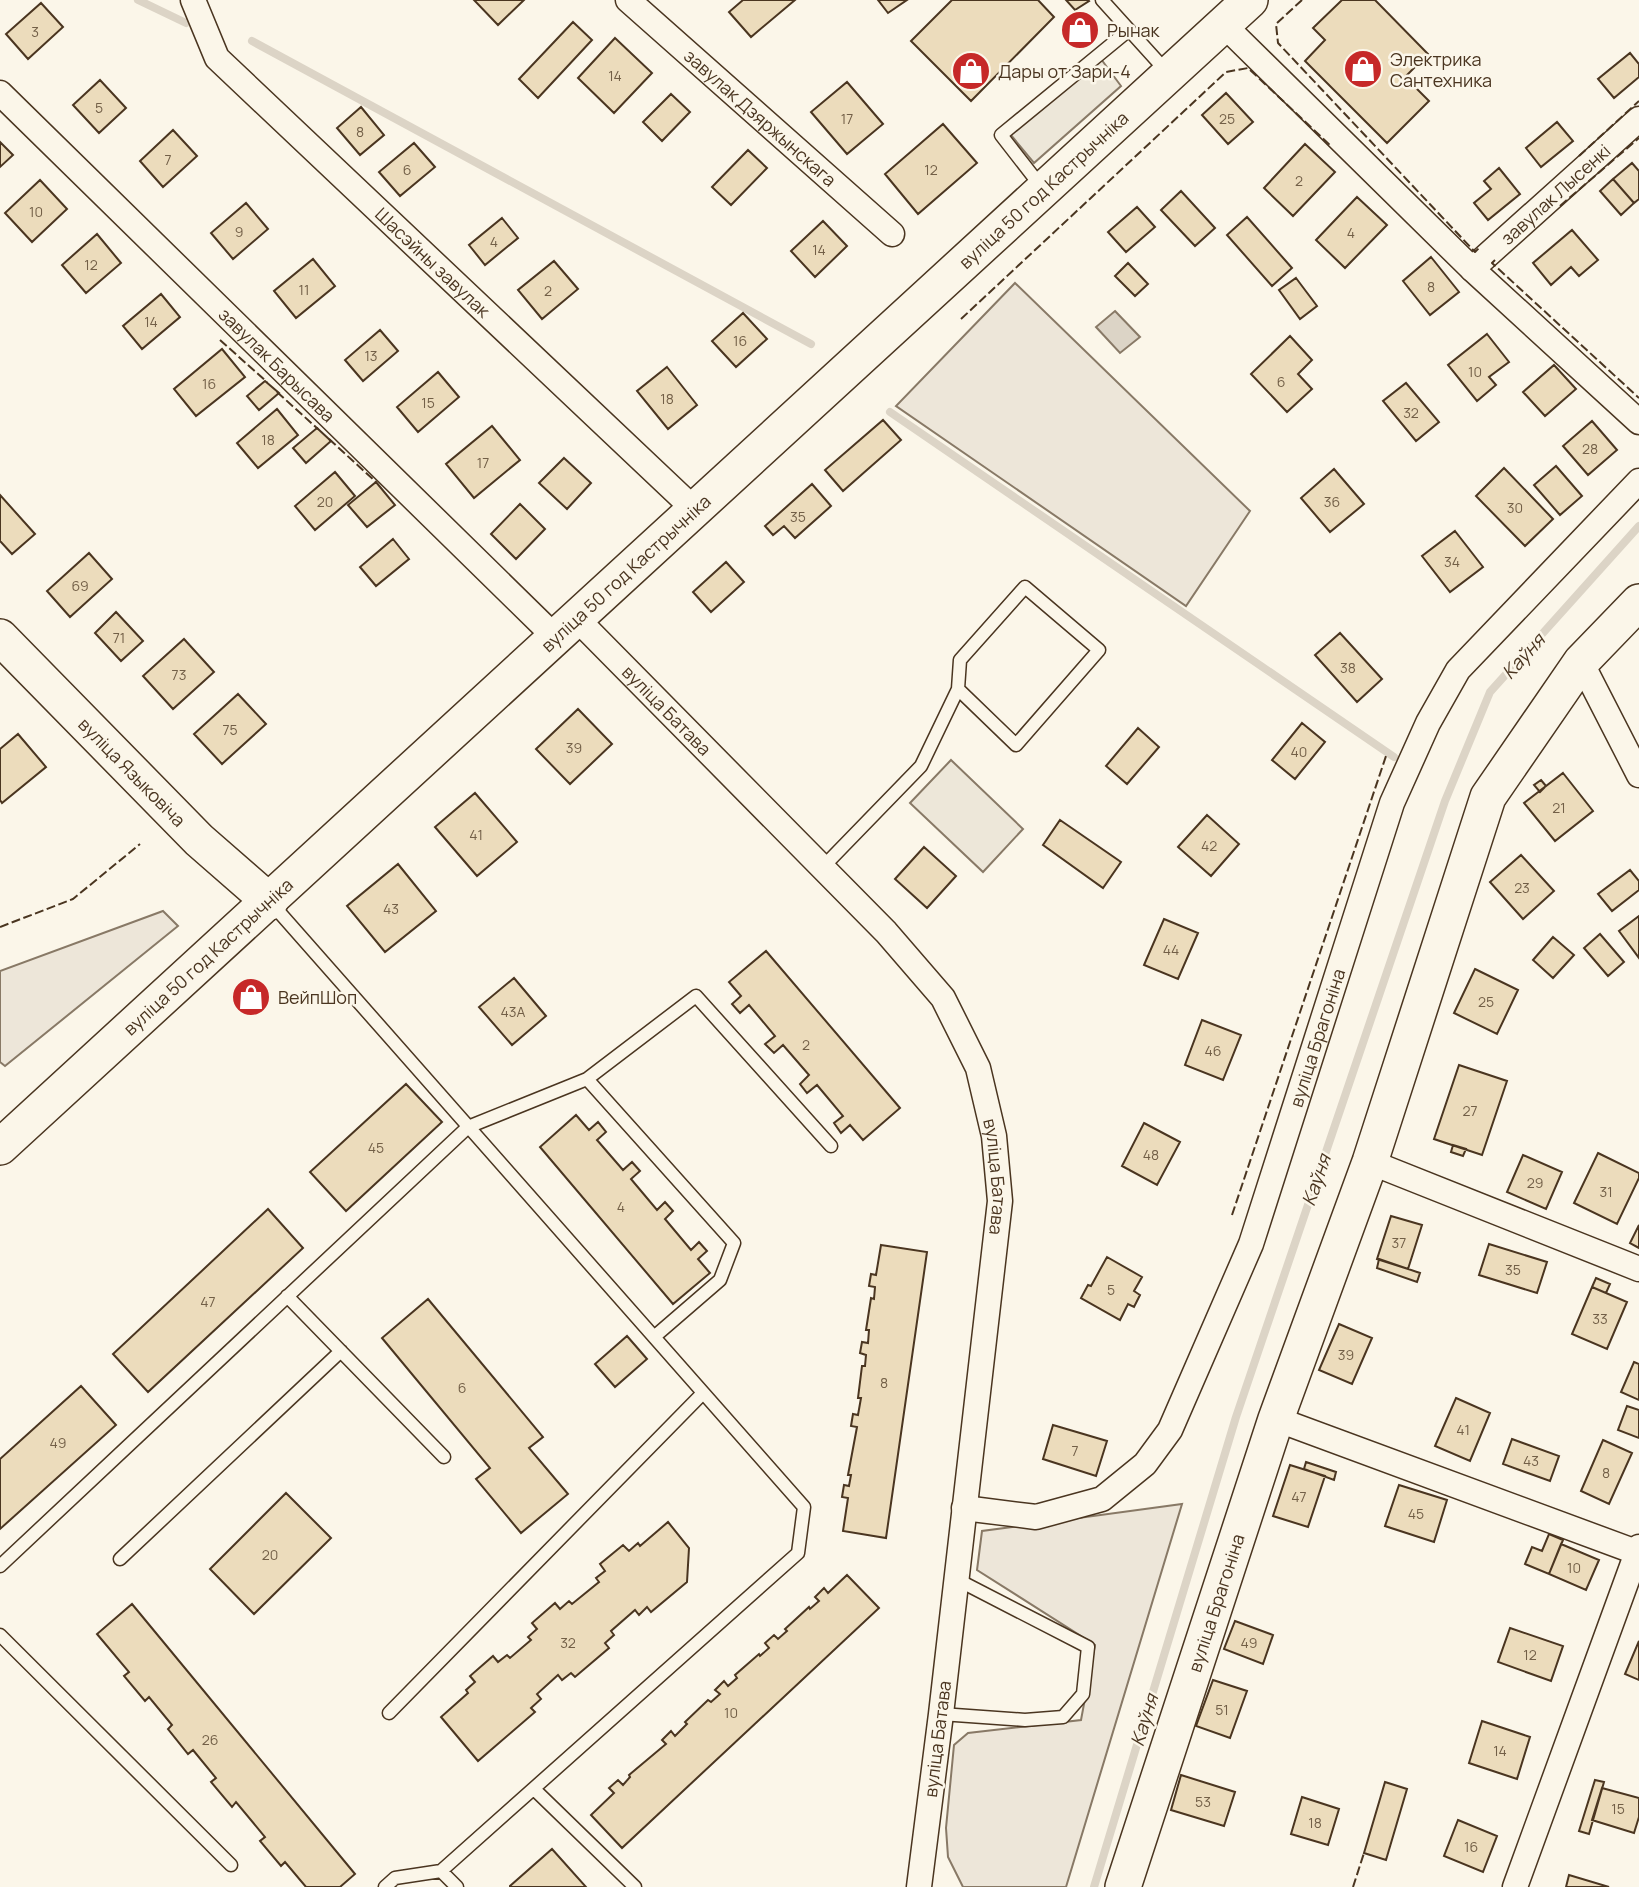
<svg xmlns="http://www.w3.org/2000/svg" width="1639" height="1887" font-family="Manrope,sans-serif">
  <rect width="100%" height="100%" fill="#fbf6e9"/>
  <path fill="#ede6d9" stroke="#887966" stroke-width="2" d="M1015 283 1250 511 1186 606 896 406Z
    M163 911 178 926 5 1066 0 1062V971Z
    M1182 1504 1066 1887H963L948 1857 946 1828 954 1745 968 1733 1081 1720 1095 1645 977 1570 982 1531Z"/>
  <path fill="#ede7d9" stroke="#887966" stroke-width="2" d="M1101 59 1121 86 1034 163 1010 134Z
    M951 760 1023 829 983 872 910 803Z"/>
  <path fill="#dcd4c6" stroke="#887966" stroke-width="2" d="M1115 311 1140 337 1120 353 1096 327Z"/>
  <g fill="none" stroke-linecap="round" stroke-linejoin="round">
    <path stroke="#dcd4c6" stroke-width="8" d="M138 0 186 23
      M252 41 811 344
      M890 412 1394 757
      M1094 1887 1236 1417 1445 801 1490 692 1639 526"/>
  </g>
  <path fill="#ecdcbc" stroke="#4a3520" stroke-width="2" d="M474 0H524L498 25Z
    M743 0H795L751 37 729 12Z
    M878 0H907L888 13Z
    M952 0H1038L1054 17 971 101 911 41Z
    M1066 0H1088L1089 1 1075 10Z
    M1342 0H1375L1428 54 1405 77 1429 101 1387 143 1305 61 1325 40 1313 28Z
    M41 3 63 27 28 59 6 34Z
    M573 22 592 40 538 98 519 79Z
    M615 38 652 73 614 113 578 78Z
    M1630 53 1639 64V77L1614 98 1598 79Z
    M100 80 126 108 99 133 73 105Z
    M847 82 883 124 847 154 811 112Z
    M1226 93 1253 122 1228 144 1202 115Z
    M671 94 690 112 662 141 643 122Z
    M361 107 384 135 360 155 337 128Z
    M1557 122 1573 141 1541 167 1526 148Z
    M943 124 977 163 918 214 885 174Z
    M173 130 197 156 163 187 140 161Z
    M0 142 13 155 0 167Z
    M414 143 435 167 400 196 379 172Z
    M1305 144 1335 172 1293 216 1264 188Z
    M748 150 767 168 731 205 712 187Z
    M1632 163 1639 171V199L1634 203 1613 179Z
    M1499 168 1520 194 1488 220 1474 203 1491 189 1484 181Z
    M1613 179 1634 203 1621 215 1600 191Z
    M40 180 67 209 32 242 5 213Z
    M1181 191 1215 228 1195 246 1161 210Z
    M1357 197 1387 225 1345 268 1316 240Z
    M246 203 268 229 233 259 211 233Z
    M1137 207 1155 227 1126 252 1108 232Z
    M1247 217 1292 268 1272 286 1227 235Z
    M502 218 518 238 485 265 469 245Z
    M823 221 847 246 815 277 791 251Z
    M1572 230 1598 260 1579 276 1571 267 1551 285 1533 263Z
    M97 234 121 263 86 293 62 265Z
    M1431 257 1459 292 1430 315 1403 281Z
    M313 259 335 286 296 318 274 291Z
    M554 261 578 289 542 319 518 290Z
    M1128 263 1148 284 1135 296 1115 276Z
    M1296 278 1317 306 1300 319 1279 290Z
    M161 294 180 317 142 349 123 326Z
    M743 313 767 339 736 367 712 341Z
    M380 330 398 351 363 381 345 360Z
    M1487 334 1509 362 1489 377 1496 385 1477 401 1448 365Z
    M1290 336 1312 360 1298 374 1312 389 1287 412 1251 374Z
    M222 349 245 377 196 416 174 389Z
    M1554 365 1576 389 1545 416 1523 392Z
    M667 367 697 405 668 429 637 391Z
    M438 372 459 397 418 432 397 407Z
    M265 381 279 393 259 410 247 396Z
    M1406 383 1439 422 1416 441 1383 401Z
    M277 409 298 435 258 468 237 443Z
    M883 420 901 440 843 491 825 470Z
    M1592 421 1617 450 1588 475 1563 446Z
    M492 426 520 460 474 498 446 464Z
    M317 428 331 441 306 463 293 448Z
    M564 458 591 483 567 509 539 483Z
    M1556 466 1582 496 1560 515 1534 485Z
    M1504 468 1553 519 1525 546 1476 496Z
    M1334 469 1364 504 1330 532 1301 498Z
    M335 472 355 496 315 530 295 506Z
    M376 482 395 505 367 527 348 505Z
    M812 484 831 506 795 538 784 526 773 535 765 526Z
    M0 495 35 534 12 554 0 541Z
    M520 504 545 529 516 559 491 534Z
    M1455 531 1483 567 1450 592 1422 556Z
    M393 539 409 559 376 586 360 567Z
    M89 553 112 579 70 617 47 591Z
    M726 562 744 582 711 612 693 592Z
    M116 612 143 641 121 661 95 633Z
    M1340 633 1382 679 1357 702 1315 655Z
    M184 639 214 672 173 709 143 676Z
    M238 694 266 724 222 764 194 734Z
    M578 709 612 744 570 784 536 749Z
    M1302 723 1325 742 1295 779 1272 760Z
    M1138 728 1159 747 1127 784 1106 766Z
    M18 734 46 767 2 803 0 800V749Z
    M1563 773 1593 811 1555 841 1524 803Z
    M1541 780 1546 786 1540 792 1534 785Z
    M475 793 517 842 477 876 435 827Z
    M1207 815 1239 844 1211 876 1178 847Z
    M1060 820 1121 862 1103 888 1043 845Z
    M924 847 956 876 927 908 895 879Z
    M1521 855 1554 891 1523 919 1490 882Z
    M398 864 436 911 385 952 347 906Z
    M1630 870 1639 881V890L1612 911 1598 894Z
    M1639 916V958L1619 931Z
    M1164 919 1198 933 1178 979 1144 965Z
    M1600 934 1624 962 1608 976 1584 948Z
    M1553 937 1574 955 1553 978 1533 960Z
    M766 951 900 1108 863 1140 850 1125 841 1133 834 1123 843 1116 817 1085 807 1093 800 1084 809 1075 783 1045 774 1053 765 1044 775 1036 749 1005 740 1013 732 1004 741 996 729 982Z
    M1475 969 1518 990 1497 1034 1454 1013Z
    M514 978 546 1016 512 1045 479 1007Z
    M248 983 263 1000 253 1010 238 993Z
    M1202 1020 1241 1035 1223 1080 1185 1065Z
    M1459 1065 1507 1081 1482 1155 1434 1139Z
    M406 1084 442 1122 346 1211 310 1172Z
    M576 1115 589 1130 598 1122 606 1132 597 1140 623 1170 632 1162 640 1171 631 1179 657 1210 665 1202 673 1211 665 1219 691 1250 699 1242 707 1251 698 1259 710 1273 673 1304 540 1147Z
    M1144 1123 1180 1142 1157 1185 1122 1166Z
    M1453 1145 1466 1149 1463 1156 1451 1152Z
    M1598 1153 1639 1173V1178L1617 1224 1574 1203Z
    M1523 1155 1562 1172 1546 1209 1507 1192Z
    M268 1209 303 1248 148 1392 113 1354Z
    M1391 1216 1422 1225 1408 1269 1377 1259Z
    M1639 1225V1248L1630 1243Z
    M1489 1244 1547 1262 1537 1293 1479 1275Z
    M881 1245 927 1252 886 1538 843 1531 848 1498 842 1497 844 1485 849 1486 851 1475H848L857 1427 851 1426 853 1414 858 1415 861 1398H858L862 1366H865L866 1355 860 1353 862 1342 868 1343 869 1330H866L871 1298 874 1299 875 1287 869 1286 871 1274 876 1275Z
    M1107 1257 1142 1277 1134 1291 1140 1295 1134 1307 1128 1304 1120 1320 1081 1298 1088 1285 1091 1286Z
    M1379 1259 1420 1273 1417 1282 1377 1268Z
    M1596 1278 1610 1284 1606 1293 1592 1287Z
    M1592 1287 1627 1302 1607 1349 1572 1334Z
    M428 1299 543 1437 529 1448 568 1494 521 1533 476 1479 490 1468 382 1338Z
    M1339 1324 1372 1338 1352 1384 1319 1370Z
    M627 1336 647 1359 615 1387 595 1364Z
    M1634 1362 1639 1364V1400L1621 1392Z
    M81 1386 116 1425 0 1529V1459Z
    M1456 1398 1490 1413 1470 1461 1435 1446Z
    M1627 1406 1639 1410V1438L1618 1430Z
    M1053 1425 1107 1441 1096 1476 1043 1459Z
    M1512 1439 1559 1456 1550 1481 1503 1464Z
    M1603 1440 1632 1453 1609 1504 1581 1491Z
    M1306 1462 1336 1472 1334 1480 1304 1469Z
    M1290 1465 1325 1476 1308 1527 1273 1516Z
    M1399 1485 1447 1500 1434 1542 1385 1526Z
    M286 1493 331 1538 254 1614 210 1569Z
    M668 1522 689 1548 687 1582 651 1612 647 1607 639 1615 635 1610 611 1631 614 1635 605 1643 609 1648 575 1677 571 1673 562 1680 558 1675 537 1694 541 1699 531 1708 535 1712 478 1761 441 1717 468 1693 466 1690 475 1682 470 1676 493 1656 498 1662 507 1655 510 1658 531 1640 528 1637 537 1629 532 1623 555 1603 560 1609 569 1601 572 1604 599 1582 596 1578 605 1571 600 1564 623 1545 629 1551 638 1543 640 1546Z
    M1549 1534 1563 1540 1549 1574 1525 1564 1532 1547 1542 1551Z
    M1561 1544 1599 1560 1586 1590 1549 1574Z
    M847 1575 879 1608 622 1848 591 1815 614 1793 609 1788 618 1780 623 1785 630 1777 629 1775 666 1744 662 1740 671 1731 675 1736 687 1724 685 1722 708 1700 711 1702 720 1694 715 1690 724 1681 728 1686 737 1678 735 1675 759 1654 760 1656 769 1648 765 1643 774 1635 778 1639 787 1631 785 1629 809 1607 810 1609 819 1601 815 1597 824 1588 828 1593Z
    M132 1604 355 1874 340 1887H306L285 1862 281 1866 260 1841 265 1837 236 1802 232 1807 211 1782 216 1778 193 1750 188 1754 168 1729 172 1725 149 1697 145 1701 124 1676 129 1672 97 1634Z
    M1235 1621 1273 1635 1263 1664 1224 1649Z
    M1510 1628 1563 1646 1551 1681 1498 1662Z
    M1639 1641V1680L1625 1674Z
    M1213 1680 1247 1691 1230 1738 1196 1726Z
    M1482 1721 1530 1737 1517 1779 1469 1763Z
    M1181 1775 1235 1792 1224 1826 1171 1810Z
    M1595 1780 1604 1782 1589 1834 1579 1831Z
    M1385 1782 1407 1789 1386 1860 1364 1853Z
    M1602 1788 1639 1798V1817L1634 1833 1592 1820Z
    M1302 1797 1339 1809 1328 1845 1291 1834Z
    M1458 1820 1497 1836 1483 1872 1444 1856Z
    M552 1849 586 1887H510V1886Z
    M1569 1875 1609 1887H1566Z"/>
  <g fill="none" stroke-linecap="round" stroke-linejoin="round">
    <defs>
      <path id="lane" d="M1102 0 1168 73
        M1043 189 1001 135 1129 30
        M823 867 921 766 958 689 960 660 1025 587 1099 650 1016 745 958 689
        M272 904 804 1507 798 1553 441 1871 457 1887
        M587 1079 734 1243 720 1280 654 1337
        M287 1296 444 1457
        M120 1559 341 1351
        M0 1566 468 1127 587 1079 696 996 831 1146
        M0 1635 231 1865
        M389 1713 703 1393
        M941 1714 1025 1720 1063 1717 1083 1694 1088 1647 956 1579
        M534 1789 635 1887
        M385 1887 395 1878 441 1871"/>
      <g id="street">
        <path id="s1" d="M193 0 217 58 696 511"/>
        <path id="s2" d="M628 0 892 234"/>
        <path d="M1224 25 1472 269 1639 422"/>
        <path id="s3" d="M0 93 555 637"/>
        <path id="s4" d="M1472 269 1639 119"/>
        <path id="s5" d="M577 619 886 932 943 998 978 1068 994 1136 1000 1201 941 1714 919 1887"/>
        <path d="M1581 662 1639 775"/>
        <path d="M1370 1162 1639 1269"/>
        <path d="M1276 1419 1636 1552"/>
        <path id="s6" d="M964 1508 1036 1517 1102 1499 1145 1464 1170 1430 1251 1244 1392 803 1428 723 1458 670 1639 481"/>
        <path d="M1515 1887 1639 1547"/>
      </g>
      <g id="secondary">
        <path id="s7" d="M0 637 199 840 270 902"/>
        <path id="s8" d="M0 1147 1250 0"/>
        <path id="s9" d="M1123 1887 1276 1419 1370 1162 1488 797 1581 662 1639 602"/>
      </g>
    </defs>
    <use href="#lane" stroke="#4a3520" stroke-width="15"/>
    <use href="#street" stroke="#4a3520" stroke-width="27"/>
    <use href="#secondary" stroke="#4a3520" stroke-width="38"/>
    <use href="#lane" stroke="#fbf6e9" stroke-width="12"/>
    <use href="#street" stroke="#fbf6e9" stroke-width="24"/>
    <use href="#secondary" stroke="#fbf6e9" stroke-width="35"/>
    <path stroke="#4a3520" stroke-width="2" stroke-dasharray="9 3.5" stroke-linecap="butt" d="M1302 0 1276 24 1278 43 1475 252 1479 248
      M1579 156 1639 101
      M1560 206 1639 138
      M1495 260 1492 263 1639 398
      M961 319 1226 72 1248 68 1332 147
      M220 340 267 382
      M277 392 318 429
      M329 439 376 482
      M0 927 73 899 140 844
      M1232 1215 1386 756
      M1353 1887 1364 1853"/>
  </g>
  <defs>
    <symbol id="shop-disc" viewBox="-11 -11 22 22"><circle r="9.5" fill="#c62828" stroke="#fbf6e9"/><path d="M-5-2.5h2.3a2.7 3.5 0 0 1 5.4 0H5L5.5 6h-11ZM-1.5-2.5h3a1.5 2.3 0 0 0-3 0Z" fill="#fff"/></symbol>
  </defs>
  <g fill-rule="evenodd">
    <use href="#shop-disc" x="1058" y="8" width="44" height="44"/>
    <use href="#shop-disc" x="1341" y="47" width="44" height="44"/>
    <use href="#shop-disc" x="949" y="49" width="44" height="44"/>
    <use href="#shop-disc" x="229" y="975" width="44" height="44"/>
  </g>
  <g text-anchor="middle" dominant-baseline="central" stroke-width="5" stroke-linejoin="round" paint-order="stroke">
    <g font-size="14" fill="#725f47">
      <text x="35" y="31">3</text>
      <text x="615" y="75">14</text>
      <text x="99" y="107">5</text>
      <text x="847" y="118">17</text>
      <text x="1227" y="118">25</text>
      <text x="360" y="131">8</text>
      <text x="168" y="159">7</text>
      <text x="407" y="169">6</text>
      <text x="931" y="169">12</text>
      <text x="1299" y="180">2</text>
      <text x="36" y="211">10</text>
      <text x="239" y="231">9</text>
      <text x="1351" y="232">4</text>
      <text x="494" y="241">4</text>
      <text x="819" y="249">14</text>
      <text x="91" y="264">12</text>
      <text x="1431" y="286">8</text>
      <text x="304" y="289">11</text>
      <text x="548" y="290">2</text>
      <text x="151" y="321">14</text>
      <text x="740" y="340">16</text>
      <text x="371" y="355">13</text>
      <text x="1475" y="371">10</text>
      <text x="1281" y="381">6</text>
      <text x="209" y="383">16</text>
      <text x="667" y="398">18</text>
      <text x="428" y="402">15</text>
      <text x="1411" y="412">32</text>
      <text x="268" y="439">18</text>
      <text x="1590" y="448">28</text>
      <text x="483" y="462">17</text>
      <text x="325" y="501">20</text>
      <text x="1332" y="501">36</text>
      <text x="1515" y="507">30</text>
      <text x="798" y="516">35</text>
      <text x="1452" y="561">34</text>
      <text x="80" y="585">69</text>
      <text x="119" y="637">71</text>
      <text x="1348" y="667">38</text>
      <text x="179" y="674">73</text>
      <text x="230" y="729">75</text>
      <text x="574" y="747">39</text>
      <text x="1299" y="751">40</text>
      <text x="1559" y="807">21</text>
      <text x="476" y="834">41</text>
      <text x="1209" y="845">42</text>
      <text x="1522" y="887">23</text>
      <text x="391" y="908">43</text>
      <text x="1171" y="949">44</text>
      <text x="1486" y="1001">25</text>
      <text x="513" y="1011">43А</text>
      <text x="806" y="1044">2</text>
      <text x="1213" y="1050">46</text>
      <text x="1470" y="1110">27</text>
      <text x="376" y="1147">45</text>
      <text x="1151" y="1154">48</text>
      <text x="1535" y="1182">29</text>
      <text x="1606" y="1191">31</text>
      <text x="621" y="1206">4</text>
      <text x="1399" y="1242">37</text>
      <text x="1513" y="1269">35</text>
      <text x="1111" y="1289">5</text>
      <text x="208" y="1301">47</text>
      <text x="1600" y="1318">33</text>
      <text x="1346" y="1354">39</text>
      <text x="884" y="1382">8</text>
      <text x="462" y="1387">6</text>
      <text x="1463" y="1429">41</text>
      <text x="58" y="1442">49</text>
      <text x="1075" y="1450">7</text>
      <text x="1531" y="1460">43</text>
      <text x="1606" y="1472">8</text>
      <text x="1299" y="1496">47</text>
      <text x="1416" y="1513">45</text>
      <text x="270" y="1554">20</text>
      <text x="1574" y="1567">10</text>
      <text x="568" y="1642">32</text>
      <text x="1249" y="1642">49</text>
      <text x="1530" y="1654">12</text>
      <text x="1222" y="1709">51</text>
      <text x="731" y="1712">10</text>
      <text x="210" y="1739">26</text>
      <text x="1500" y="1750">14</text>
      <text x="1203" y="1801">53</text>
      <text x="1618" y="1808">15</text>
      <text x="1315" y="1822">18</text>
      <text x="1471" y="1846">16</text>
    </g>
    <g font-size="18" fill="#4a3520" stroke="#fbf6e9" text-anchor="start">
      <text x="1107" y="30">Рынак</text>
      <text x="1390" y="59">Электрика<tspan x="1390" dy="21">Сантехника</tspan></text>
      <text x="998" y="71">Дары от Зари-4</text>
      <text x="278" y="997">ВейпШоп</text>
    </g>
    <g font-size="18" fill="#4a3520" stroke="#fbf6e9">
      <text stroke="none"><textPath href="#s2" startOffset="177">завулак Дзяржынскага</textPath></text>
      <text stroke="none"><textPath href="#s8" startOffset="1416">вуліца 50 год Кастрычніка</textPath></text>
      <text stroke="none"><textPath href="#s4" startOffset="112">завулак Лысенкі</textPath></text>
      <text stroke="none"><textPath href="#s1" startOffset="360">Шасэйны завулак</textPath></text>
      <text stroke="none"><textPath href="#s3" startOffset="388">завулак Барысава</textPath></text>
      <text stroke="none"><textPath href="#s8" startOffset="849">вуліца 50 год Кастрычніка</textPath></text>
      <text stroke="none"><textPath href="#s5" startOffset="128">вуліца Батава</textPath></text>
      <text stroke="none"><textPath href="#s7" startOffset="189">вуліца Языковіча</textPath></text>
      <text stroke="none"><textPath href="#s8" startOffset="282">вуліца 50 год Кастрычніка</textPath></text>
      <text stroke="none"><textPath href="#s6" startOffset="658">вуліца Брагоніна</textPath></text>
      <text stroke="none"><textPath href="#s5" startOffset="716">вуліца Батава</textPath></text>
      <text stroke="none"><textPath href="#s9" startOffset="299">вуліца Брагоніна</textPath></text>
      <text transform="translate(937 1739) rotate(-83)">вуліца Батава</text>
    </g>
    <g font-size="19" font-style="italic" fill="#4a3520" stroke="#fbf6e9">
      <text transform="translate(1523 656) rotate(-48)">Каўня</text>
      <text transform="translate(1316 1180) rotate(-71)">Каўня</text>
      <text transform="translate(1144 1720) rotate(-73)">Каўня</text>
    </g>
  </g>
</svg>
